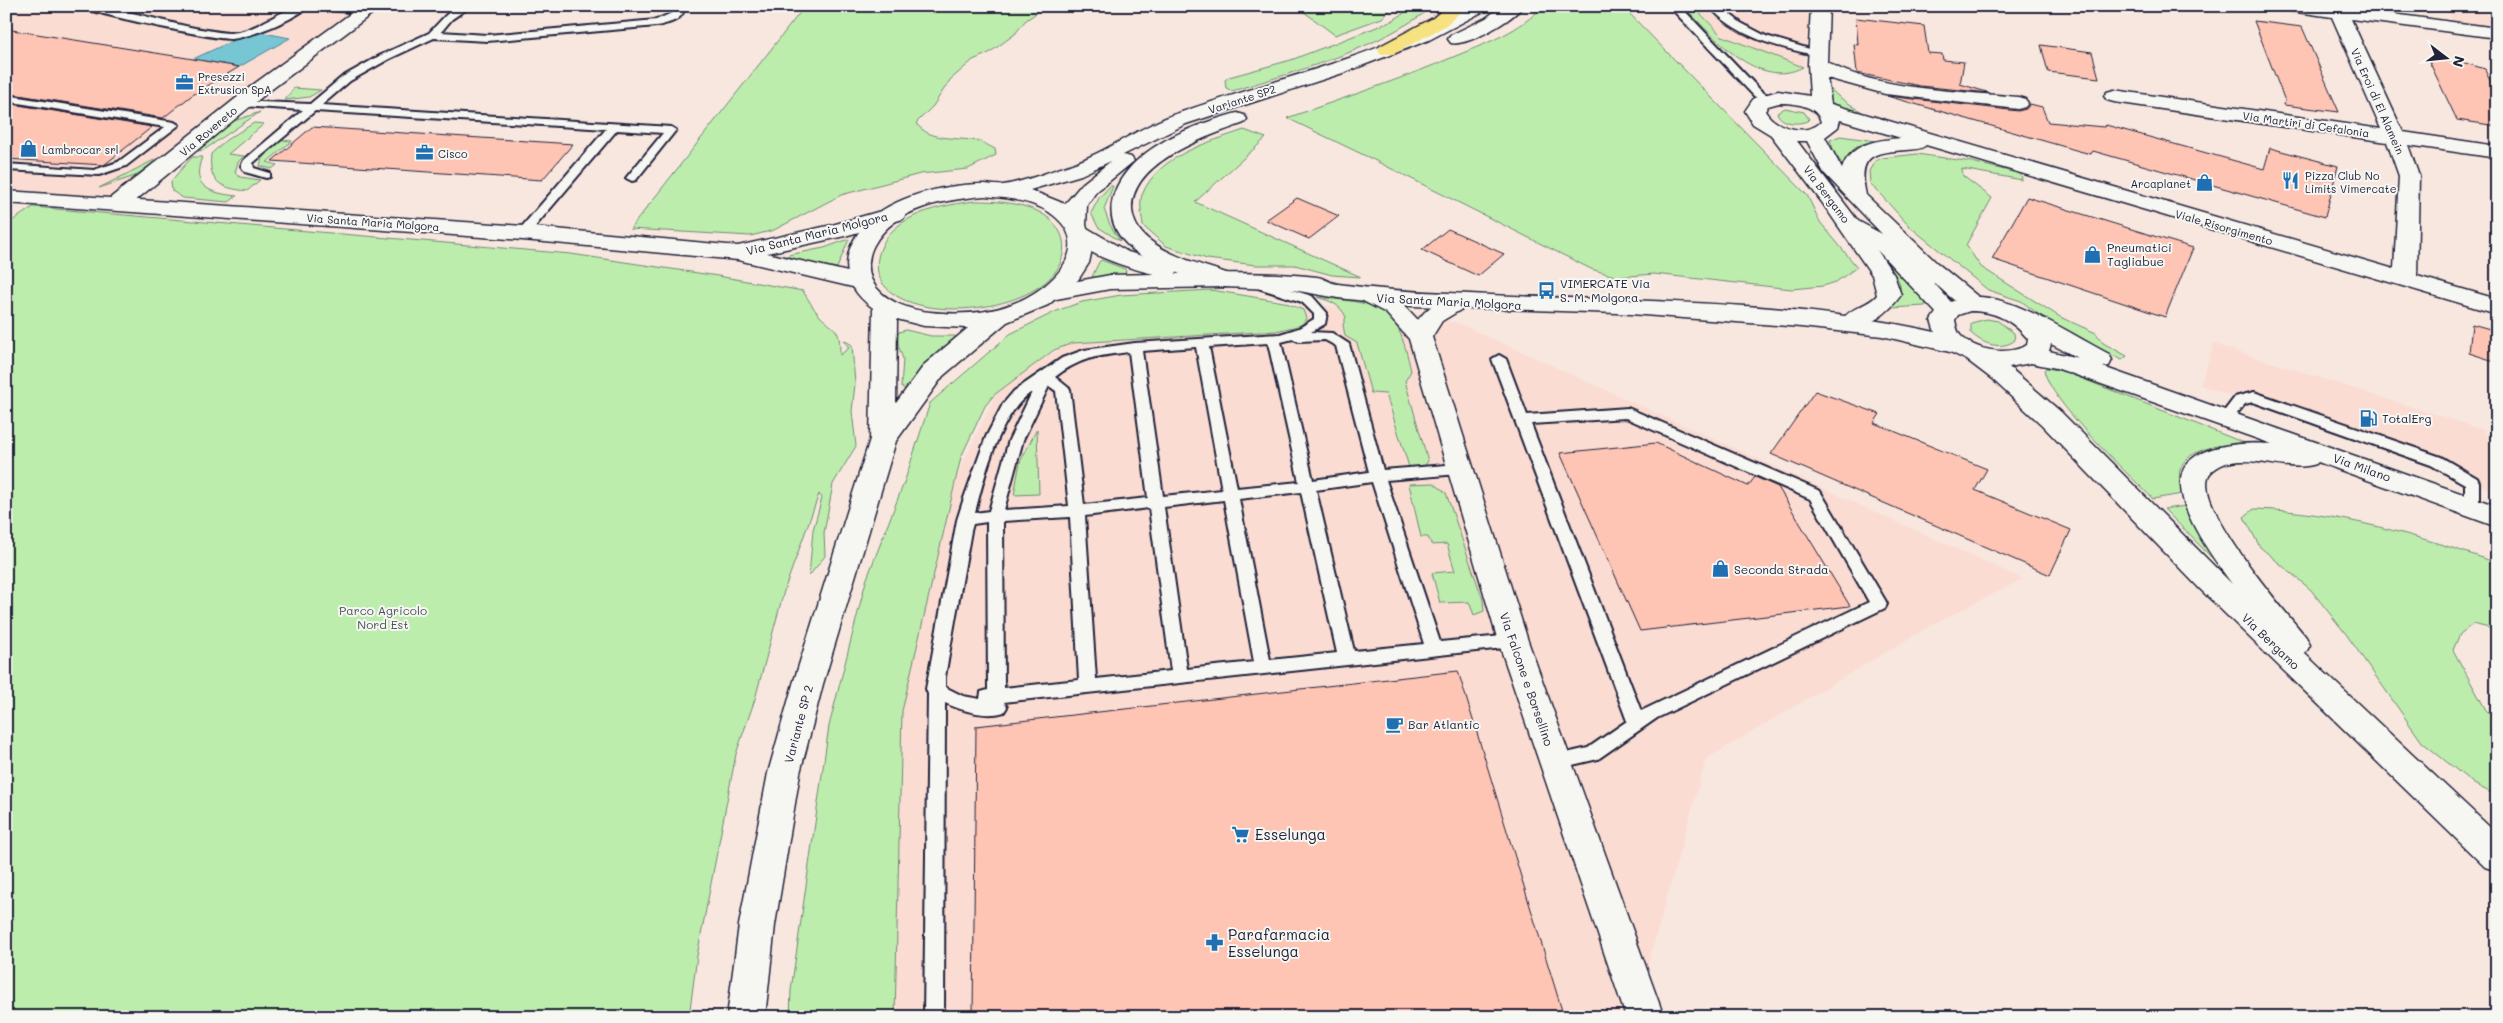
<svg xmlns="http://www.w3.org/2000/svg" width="2503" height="1023" font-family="Mali,sans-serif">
  <rect width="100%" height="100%" fill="#f8e7df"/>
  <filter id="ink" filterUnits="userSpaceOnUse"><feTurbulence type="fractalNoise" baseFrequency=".02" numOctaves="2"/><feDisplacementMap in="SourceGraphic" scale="10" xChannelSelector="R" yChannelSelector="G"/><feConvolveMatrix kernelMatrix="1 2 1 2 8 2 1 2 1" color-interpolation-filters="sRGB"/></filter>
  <g filter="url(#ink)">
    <path fill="#fadcd2" d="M6 6H383L271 89 135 199 6 194Z
      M1693 6H1809V29L1803 67 1722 36Z
      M2445 6H2497V28L2454 23Z
      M1292 305 1372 308 1458 323 2023 579 1935 623 1706 759 1633 1017H821L934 525 1000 385 1091 329Z
      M2214 344 2484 430 2497 454V491L2200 385Z"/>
    <path fill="#bdedad" stroke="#708874" d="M805 6H1046L1025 21 1015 34 989 53 973 60 950 80 933 106 916 123C930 143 961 136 981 142 986 144 991 147 995 149L996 155 968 169 920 174 841 195 774 230 751 236 630 229Z
      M1296 6H1392L1393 7 1382 18 1335 35Z
      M1407 6H1434C1376 50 1301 70 1232 91L1226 88 1225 80 1229 77 1291 60 1390 22 1403 14Z
      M1543 6H1622L1807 195 1820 222 1857 267 1836 282 1823 286 1792 289 1654 274 1618 277 1591 269 1372 159 1287 118C1344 98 1402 79 1458 55 1489 42 1520 31 1543 6Z
      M1684 6H1693L1722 36 1803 67C1758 91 1711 35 1684 6Z
      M1828 87 1839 97 1865 114 1840 108 1828 100Z
      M294 88 321 90 309 97 285 100Z
      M1785 108 1804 112 1809 119 1807 121C1797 125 1782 124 1777 113Z
      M260 112 204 150 198 151 234 121Z
      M254 123 264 124 228 154 244 156 238 162 235 173 240 177 260 180 247 191C221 188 208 183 211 154L226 140Z
      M1244 130 1266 138 1195 202 1361 277 1332 275 1295 265H1256L1207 259 1166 246 1143 226C1142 217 1139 203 1142 195 1158 155 1207 143 1244 130Z
      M1840 136 1876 141C1865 143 1853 145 1849 157 1847 161 1848 165 1846 169L1835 154 1830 140Z
      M282 140 292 141 267 162 277 165 272 169 260 166 262 158Z
      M1917 154 1972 162 2021 174 2022 180 1962 169 1963 176 1992 198 1966 245 1981 267 2060 317 2096 333 2103 343 2127 356 2122 360 2053 325 2021 301 1988 290 1909 226 1870 183 1869 171 1875 161 1882 158Z
      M164 155 135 176 99 188Z
      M192 157H202C190 188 211 193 237 196L229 202 183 198 172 191 171 181Z
      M1110 186H1113L1104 209 1110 225 1120 241 1098 227 1091 213 1099 198Z
      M975 201C1002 201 1045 203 1060 232 1066 244 1064 256 1058 268 1022 326 850 325 881 248 894 214 943 205 975 201Z
      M33 207 571 254 718 276 803 291C808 299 813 308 819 315 836 333 840 325 840 355L849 348 844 340 852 345 855 384 852 411 856 446 833 484 824 533 825 556 809 576 813 530 822 498 819 494 784 591 755 699 736 754 697 956 689 1017H6V225Z
      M849 239 837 268 785 258 788 255 824 248Z
      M1882 257H1887L1926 302 1925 306 1891 308C1910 286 1896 277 1882 257Z
      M1101 260 1125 269 1126 272 1123 275 1091 279 1099 262Z
      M1211 290 1284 302 1303 310 1306 318 1302 325 1276 331 1073 343 1054 350 994 395 985 406 961 457 902 711 895 1017H790L791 990 829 726 866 581 905 480 930 403 1010 334 1059 310 1082 302 1121 295Z
      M1317 297C1382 305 1396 301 1411 371L1405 381 1428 461 1422 469 1410 470 1386 394 1371 393 1357 343 1345 336 1343 325 1346 317C1340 304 1330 301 1317 297Z
      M1987 319 1998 321 2014 333 2015 340C2002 351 1982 344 1971 333V323Z
      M906 330 931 336H955L958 339 914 385 905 389 901 387 903 359 896 339 899 332Z
      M2046 368 2063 371 2247 444C2228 443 2186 447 2180 470 2178 478 2181 486 2182 494L2153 499C2127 472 2051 404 2044 370Z
      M1037 429 1039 494 1014 495 1020 462Z
      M1434 483 1446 493 1483 600 1484 611 1474 615 1469 602 1440 603 1432 573 1455 571 1447 544 1432 545 1428 537H1421L1409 484Z
      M2186 506 2218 560H2214L2164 509Z
      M2254 509C2336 511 2420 536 2497 563V630L2473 624 2460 634 2453 650 2486 710 2497 720V796L2474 784 2422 742 2346 634 2311 590 2260 547 2244 517Z"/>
    <path fill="#77c6d4" stroke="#558497" d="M254 31 290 38 239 67 193 59Z"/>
    <path fill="#fec4b4" stroke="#22223b" d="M1856 18 1924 26 1928 53 1942 54 1943 60 1964 62 1960 84 1990 93 1920 86 1857 73 1854 44 1858 45Z
      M2254 21 2302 27 2339 112 2284 105 2285 101Z
      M6 29 193 59 239 67 191 96 163 118 6 93Z
      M2041 45 2092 52 2099 78 2048 72Z
      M2428 59 2455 60 2485 69 2497 96V126L2457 120Z
      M1887 96 2018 111 2026 109 2030 104 2042 107 2048 122 2104 127 2106 125 2264 169 2270 148 2338 166 2325 217 2093 151 2091 154 2079 151Z
      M6 103 152 127 104 165 6 159Z
      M312 127 573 144 542 180 272 161Z
      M2027 197 2193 248 2165 317 1992 259Z
      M1297 198 1339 216 1309 239 1266 220Z
      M1448 229 1504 254 1478 276 1422 250Z
      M2472 324 2497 331V362L2469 353Z
      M1815 391 1880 414 1874 423 1987 469 1975 490 2071 530 2050 575 1771 454Z
      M1656 443 1748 486 1755 477 1778 487 1850 606 1640 631 1560 453Z
      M1458 671 1564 1017H973L976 726Z"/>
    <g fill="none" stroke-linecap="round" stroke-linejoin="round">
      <defs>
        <path id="service" d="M79 6C123 6 165 24 207 30 214 31 223 33 230 33 259 32 280 6 309 6 294 20 252 36 232 39 219 40 88 13 79 6Z
          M319 6H350L371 11 366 14 324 9Z
          M459 6H471L452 19 441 32 487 35 656 20 674 12 675 6H685C683 21 669 23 657 26L487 41 434 38 389 59 350 81 322 105 671 127 676 130 636 180 632 181 626 178 663 133 617 130 527 236H519L517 233 519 230 606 129 315 111 253 163 254 168 270 173V177L266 178 245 172 241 166 244 160 303 110 242 106 238 105V101L310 104 342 77 381 55 429 33 446 15Z
          M1669 6H1680L1762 92 1772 97V101H1764L1754 96Z
          M1709 6H1720L1741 23 1766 36 1823 53 1818 56C1779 47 1737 38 1709 6Z
          M6 95 174 122 179 125 126 166 99 175 6 170V164L94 170 118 162 165 127 6 101Z
          M1259 280 1312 296 1327 313 1325 324 1311 332 1332 333 1349 344 1383 470 1459 464 1466 469 1459 474 1386 480 1440 642 1513 635 1519 636 1521 641 1519 646 1513 647 1004 702 1007 707 1004 712C986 718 963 711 945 703L944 1017H924L928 694 926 689 957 520 964 498 986 437 1003 404 1014 391 1062 358 1084 350 1135 343 1280 334 1299 328 1314 319V314L1302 302 1255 287 1253 284 1255 281ZM1293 339 1298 341 1325 340 1336 346 1369 472 1313 480 1281 342ZM1268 343 1299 482 1237 488 1209 347ZM1196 347 1222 490 1163 496 1142 351ZM1129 352 1148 498 1084 505 1070 389 1055 377C1081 357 1098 356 1129 352ZM1049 386 1056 391 1069 506 1004 510 1023 440ZM1032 392 1009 440 989 511 975 513C984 477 1000 412 1032 392ZM1372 482 1424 644 1354 651 1316 490ZM1301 492 1337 653 1270 660 1239 499ZM1224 500 1254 662 1187 669 1164 507ZM1149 508 1171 671 1096 679 1085 516ZM1070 517 1079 680 1004 688 1003 521ZM987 522 988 690 981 692 980 699 963 696 945 687V677L971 531 973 524Z
          M1499 355 1506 359 1527 415 1628 408 1820 491 1885 600 1887 604 1885 608 1657 718 1598 759 1555 769 1549 767 1546 762 1549 757 1588 748 1627 721 1492 359ZM1626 418 1810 499 1869 602 1641 711 1531 424Z
          M2254 392 2441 457 2477 478 2479 482V508L2477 512H2467L2465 508V484L2431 465 2253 402 2245 404 2231 421H2221L2219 418 2235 397Z"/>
        <path id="minor" d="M361 6H382L268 92 125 209 117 210 109 209 106 204 109 199 254 84Z
          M1811 6H1829L1827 62C1874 90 1963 91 2018 97L2025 99 2028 103 2025 107 2018 109 1885 94 1827 78 1831 104 2394 269 2399 176 2387 142 2114 102 2107 100 2104 96 2107 92 2114 90 2381 129 2332 17 2290 11 2284 10 2281 6H2333L2497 28V38L2351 19 2403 132 2497 146V158L2408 145 2419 176 2417 276 2497 299V314L1926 145C1921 150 1914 149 1907 150 1872 152 1857 156 1866 195L1937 263 1987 304 1983 309C1964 314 1948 294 1933 282L1960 312 1956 317 1948 319 1940 317 1877 250 1894 275 1901 295C1889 312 1869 330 1847 324L1843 319C1851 307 1868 306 1877 295L1872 275 1821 201 1771 135 1753 124 1745 111 1754 98 1778 91 1810 96 1808 64ZM1779 103C1794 103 1817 105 1821 122 1806 137 1775 128 1765 111L1768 106ZM1840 120 1901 138C1878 140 1850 143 1842 169L1825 137 1838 127ZM1797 141H1807L1824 173 1882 234 1858 221Z
          M1371 289 1402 303 1418 320C1428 306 1450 291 1467 296L1471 301 1467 306 1442 321 1432 337 1528 641 1664 1017H1626L1498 641 1409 339 1386 313 1363 301 1359 296 1363 291Z"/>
        <path id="tertiary" d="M6 191 523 226 738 246 832 225 895 207 903 209 906 214 903 219 845 236 767 253 869 277 873 282 869 287 861 289 738 260 523 240 6 203Z
          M1079 226 1087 228 1128 252 1174 265 1177 270 1175 274C1222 273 1270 272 1317 277 1325 278 1329 283 1338 284 1375 289 1412 292 1449 293 1609 302 1778 297 1935 332L1931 320 1941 305C1950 302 1961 298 1971 297 2012 294 2072 335 2109 354L2112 360 2109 366 2103 367 2497 506V527L2318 462 2316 464C2288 473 2256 455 2226 463 2220 465 2210 471 2208 477 2197 510 2284 610 2306 637L2310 645 2305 654 2497 834V871L2485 867 2200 589 2042 425 1992 379 1967 360 1950 352 1882 336 1801 327 1617 313 1412 306 1338 298 1293 290 1224 287 1110 289 1051 300 1043 298 1039 293 1043 288 1051 286 1110 275 1154 274C1129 268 1083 255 1068 233L1071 228ZM1970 311C1995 311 2012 320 2028 339L2027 345C2008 356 1974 351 1960 335 1957 331 1956 325 1955 320L1958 315ZM2051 344 2078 358 2049 351ZM2031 363 2056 368 2272 444C2246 442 2182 443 2181 481 2179 513 2214 559 2232 584L2061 412 2009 367Z"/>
        <path id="secondary" d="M1466 6H1489L1486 10 1429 40 1343 73 1186 124 1123 155 1131 157 1134 161 1096 192 1087 205 1086 225 1092 240V249L1089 263 1078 280 1048 305 1007 322 943 376 896 441 823 684 800 773 775 925 765 1017H727L739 925 768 773 793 684 870 439 873 308C837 282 840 246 873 217 901 194 949 184 984 184 990 184 997 186 1003 185 1023 182 1045 173 1064 167 1102 155 1136 129 1173 115 1253 86 1337 67 1416 32 1433 25 1450 15 1466 6ZM1111 161 1082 184 1065 204 1030 190 1081 175ZM984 196C1006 198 1030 200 1049 212 1099 246 1050 290 1012 304 986 314 958 315 930 312 910 310 882 301 872 281 867 270 868 256 874 245 895 207 945 200 984 196ZM897 319 924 326 968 328 925 364 896 403Z
          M1502 6H1523C1513 20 1467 47 1451 43L1448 39 1451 35 1486 18Z
          M1237 113 1244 115 1247 119 1244 123C1209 136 1130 161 1132 210 1133 221 1139 232 1148 239 1172 258 1204 265 1232 275L1235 280 1232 285 1224 287C1194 279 1157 269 1132 249 1095 218 1113 178 1146 153 1171 134 1207 121 1237 113Z"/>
        <path id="motorway" d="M1447 6H1467L1445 26 1394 54H1380L1378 50 1380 46 1433 18Z"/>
      </defs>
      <use href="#service" stroke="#22223b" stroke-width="4"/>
      <use href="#minor" stroke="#22223b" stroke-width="3"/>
      <use href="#tertiary" stroke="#22223b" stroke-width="3"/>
      <use href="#secondary" stroke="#22223b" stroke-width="3"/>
      <use href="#motorway" stroke="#22223b" stroke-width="3"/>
      <use href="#service" fill="#f6f6f2" fill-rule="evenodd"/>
      <use href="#minor" fill="#f6f6f2" fill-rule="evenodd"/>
      <use href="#tertiary" fill="#f6f6f2" fill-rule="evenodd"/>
      <use href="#secondary" fill="#f6f6f2" fill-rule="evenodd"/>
      <use href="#motorway" fill="#f7e281" fill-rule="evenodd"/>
    </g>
  </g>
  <defs>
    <symbol id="office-bare" viewBox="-9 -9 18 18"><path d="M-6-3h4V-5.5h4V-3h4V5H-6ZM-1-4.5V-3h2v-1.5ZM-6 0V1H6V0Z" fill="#1f6fb2" stroke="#f6f6f2" stroke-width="2.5" paint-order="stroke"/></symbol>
    <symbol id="shop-bare" viewBox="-9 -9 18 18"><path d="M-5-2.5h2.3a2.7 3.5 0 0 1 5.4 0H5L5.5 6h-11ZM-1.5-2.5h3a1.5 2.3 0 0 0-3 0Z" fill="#1f6fb2" stroke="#f6f6f2" stroke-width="2.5" paint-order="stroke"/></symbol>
    <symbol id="restaurant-bare" viewBox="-9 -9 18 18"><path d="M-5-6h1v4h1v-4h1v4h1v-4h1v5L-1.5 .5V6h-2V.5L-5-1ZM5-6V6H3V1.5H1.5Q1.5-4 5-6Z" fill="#1f6fb2" stroke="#f6f6f2" stroke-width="2.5" paint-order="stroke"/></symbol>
    <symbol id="bus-bare" viewBox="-9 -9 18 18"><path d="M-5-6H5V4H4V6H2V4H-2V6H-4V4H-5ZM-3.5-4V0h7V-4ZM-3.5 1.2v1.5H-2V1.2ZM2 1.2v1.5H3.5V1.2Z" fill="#1f6fb2" stroke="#f6f6f2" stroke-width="2.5" paint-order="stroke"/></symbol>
    <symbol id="fuel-bare" viewBox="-9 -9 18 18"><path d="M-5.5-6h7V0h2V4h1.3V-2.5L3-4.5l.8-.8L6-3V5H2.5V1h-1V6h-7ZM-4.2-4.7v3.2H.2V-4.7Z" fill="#1f6fb2" stroke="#f6f6f2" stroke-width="2.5" paint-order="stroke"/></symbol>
    <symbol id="cafe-bare" viewBox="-9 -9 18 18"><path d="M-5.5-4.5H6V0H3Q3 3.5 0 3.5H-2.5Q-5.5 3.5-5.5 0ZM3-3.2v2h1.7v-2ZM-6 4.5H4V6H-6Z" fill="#1f6fb2" stroke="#f6f6f2" stroke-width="2.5" paint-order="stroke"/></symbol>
    <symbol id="supermarket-bare" viewBox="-9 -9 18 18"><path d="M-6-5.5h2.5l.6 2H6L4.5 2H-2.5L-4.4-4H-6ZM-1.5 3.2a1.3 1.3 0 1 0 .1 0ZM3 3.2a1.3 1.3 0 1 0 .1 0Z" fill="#1f6fb2" stroke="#f6f6f2" stroke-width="2.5" paint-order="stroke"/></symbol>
    <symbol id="pharmacy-bare" viewBox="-9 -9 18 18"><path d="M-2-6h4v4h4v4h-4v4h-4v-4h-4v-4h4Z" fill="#1f6fb2" stroke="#f6f6f2" stroke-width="2.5" paint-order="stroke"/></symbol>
  </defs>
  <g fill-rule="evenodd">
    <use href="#office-bare" x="172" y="70" width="25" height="25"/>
    <use href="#shop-bare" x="16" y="136" width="25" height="25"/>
    <use href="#office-bare" x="412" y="140" width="25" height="25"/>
    <use href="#restaurant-bare" x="2278" y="168" width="25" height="25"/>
    <use href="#shop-bare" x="2192" y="170" width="25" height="25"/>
    <use href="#shop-bare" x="2080" y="242" width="25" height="25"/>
    <use href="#bus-bare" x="1534" y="278" width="25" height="25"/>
    <use href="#fuel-bare" x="2356" y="406" width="25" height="25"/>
    <use href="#shop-bare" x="1708" y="556" width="25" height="25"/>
    <use href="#cafe-bare" x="1382" y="712" width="25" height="25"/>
    <use href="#supermarket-bare" x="1228" y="822" width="25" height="25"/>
    <use href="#pharmacy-bare" x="1202" y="930" width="25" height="25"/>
  </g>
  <g text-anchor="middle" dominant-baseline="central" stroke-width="4" stroke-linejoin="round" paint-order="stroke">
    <g font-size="11" fill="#22223b" stroke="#f6f6f2" text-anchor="start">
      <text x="198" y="76">Presezzi<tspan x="198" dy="13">Extrusion SpA</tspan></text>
      <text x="42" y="149">Lambrocar srl</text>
      <text x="438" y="153">Cisco</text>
      <text x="2305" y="175">Pizza Club No<tspan x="2305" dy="13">Limits Vimercate</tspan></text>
      <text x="2191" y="183" text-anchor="end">Arcaplanet</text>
    </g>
    <g font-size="11" fill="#22223b" stroke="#f6f6f2">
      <text transform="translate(1242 99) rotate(-18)">Variante SP2</text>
      <text transform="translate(2378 101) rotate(66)">Via Eroi di El Alamein</text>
      <text transform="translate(2306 124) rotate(8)">Via Martiri di Cefalonia</text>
      <text transform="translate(208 131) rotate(-40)">Via Rovereto</text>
      <text transform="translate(1827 194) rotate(53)">Via Bergamo</text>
      <text transform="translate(373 222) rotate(4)">Via Santa Maria Molgora</text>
      <text transform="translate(2224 227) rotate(16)">Viale Risorgimento</text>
    </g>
    <g font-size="12" fill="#22223b" stroke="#f6f6f2">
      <text transform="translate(817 233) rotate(-14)">Via Santa Maria Molgora</text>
      <text transform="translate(1449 301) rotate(3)">Via Santa Maria Molgora</text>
      <text transform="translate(2362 467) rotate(20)">Via Milano</text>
      <text transform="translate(2271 641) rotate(44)">Via Bergamo</text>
      <text transform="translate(1527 679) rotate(71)">Via Falcone e Borsellino</text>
      <text transform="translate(798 724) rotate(-75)">Variante SP 2</text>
    </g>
    <g font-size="12" fill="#22223b" stroke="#f6f6f2" text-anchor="start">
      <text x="2107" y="247">Pneumatici<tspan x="2107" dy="14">Tagliabue</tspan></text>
      <text x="1560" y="283">VIMERCATE Via<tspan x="1560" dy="14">S. M. Molgora</tspan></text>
      <text x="2382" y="418">TotalErg</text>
      <text x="1734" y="569">Seconda Strada</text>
      <text x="1408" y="724">Bar Atlantic</text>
    </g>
    <g font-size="12" fill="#495558" stroke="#f6f6f2">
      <text x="383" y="610">Parco Agricolo<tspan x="383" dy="14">Nord Est</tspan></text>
    </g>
    <g font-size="15" fill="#22223b" stroke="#f6f6f2" text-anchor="start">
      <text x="1255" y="834">Esselunga</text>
      <text x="1228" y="934">Parafarmacia<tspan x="1228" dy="17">Esselunga</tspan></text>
    </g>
  </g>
  <rect width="2503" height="1023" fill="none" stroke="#f6f6f2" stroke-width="25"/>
  <rect x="12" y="12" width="2478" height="998" fill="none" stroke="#22223b" stroke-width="2" filter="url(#ink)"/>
  <g transform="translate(2446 58) rotate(106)" stroke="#f6f6f2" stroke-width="4" paint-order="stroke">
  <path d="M0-4L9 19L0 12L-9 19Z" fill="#22223b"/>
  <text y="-8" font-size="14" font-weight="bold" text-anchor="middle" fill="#22223b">N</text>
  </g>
</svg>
